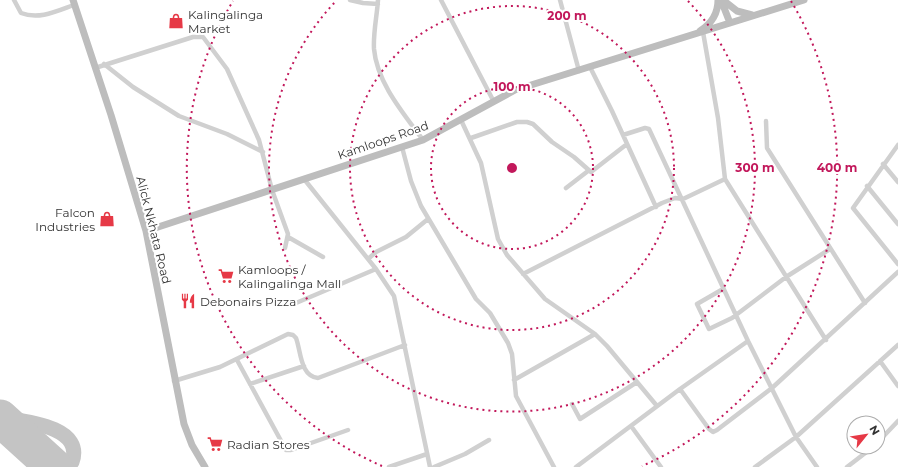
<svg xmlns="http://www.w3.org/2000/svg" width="898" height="467" font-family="Montserrat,sans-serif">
  <rect width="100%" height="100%" fill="#fff"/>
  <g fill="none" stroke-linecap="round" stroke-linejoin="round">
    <path stroke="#c4c4c4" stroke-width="15" d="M0 417C23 421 85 426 72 462L66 467"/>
    <path stroke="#c4c4c4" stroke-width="37" d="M0 418 54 467"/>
    <path stroke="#d0d0d0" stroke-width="4.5" d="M14 0 21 13C39 20 57 11 74 5
      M350 0 363 3 378 4
      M378 0C377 16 373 33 374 49 377 83 404 114 423 140
      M441 0 494 102
      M560 0 579 71
      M104 64 133 87 179 116 227 134 263 152
      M590 67 612 111 656 207
      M95 68 193 37H203L227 69 259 140 272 190 288 234 285 248
      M461 120 481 163 498 239 507 255 545 299 595 334 607 346 657 406
      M766 121 767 148 865 303
      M623 135 645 128 649 129 748 341 796 437 817 467
      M471 138 517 122H527L533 124 552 142 574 157 591 172 627 144
      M898 145 853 208 898 264
      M402 147 411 181 421 206 476 299 490 313 508 343 512 354 516 396 554 467
      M883 164 898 182
      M304 179 376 269 394 296 430 467
      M725 179 826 340
      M867 186 898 224
      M566 188 588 171
      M288 237 323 257
      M368 259 376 252 406 237 428 219
      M523 274 662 203 675 198 683 199 725 179 718 118 703 32
      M723 289 697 304 709 329 732 318 786 277 830 249
      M272 302 278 305 296 303 376 269
      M237 360 286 450H291L348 430
      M880 361 898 386
      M514 380 595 334
      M174 381 220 367 288 334 293 335 296 338C301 351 300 376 318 378L405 345
      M250 384 304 366
      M680 389 709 429 713 432 717 430 772 388 898 272
      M572 404 580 419 637 382
      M631 426 661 467
      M878 442 898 421
      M389 467 427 454
      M434 467 465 454 489 440
      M576 467 680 389 748 341
      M755 467 796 437 898 345
      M847 467 873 447"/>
    <path stroke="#bdbdbd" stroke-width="7" d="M73 0 111 115 146 231 184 424 192 445 205 467
      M721 0 730 23
      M723 0 737 11 752 15
      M700 31C711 24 718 13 718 0
      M146 231 423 140 515 90 804 0"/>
  </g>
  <g fill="none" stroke="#c2185b" stroke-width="2" stroke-dasharray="2 4">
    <circle cx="512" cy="168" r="81"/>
    <circle cx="512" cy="168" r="162"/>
    <path d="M688 1A243 243 0 1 1 336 1"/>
    <path d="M382 466A325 325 0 0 1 233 1M791 1A325 325 0 0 1 642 466"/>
  </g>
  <defs>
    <symbol id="shop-bare" viewBox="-9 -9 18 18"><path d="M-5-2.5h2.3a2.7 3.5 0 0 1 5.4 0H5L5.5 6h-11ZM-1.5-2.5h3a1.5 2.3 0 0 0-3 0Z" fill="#e63946" stroke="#fff" stroke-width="2.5" paint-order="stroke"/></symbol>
    <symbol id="supermarket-bare" viewBox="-9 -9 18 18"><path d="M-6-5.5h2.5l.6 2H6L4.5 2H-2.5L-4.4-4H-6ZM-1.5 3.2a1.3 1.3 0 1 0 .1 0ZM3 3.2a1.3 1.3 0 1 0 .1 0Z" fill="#e63946" stroke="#fff" stroke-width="2.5" paint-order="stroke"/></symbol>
    <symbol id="restaurant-bare" viewBox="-9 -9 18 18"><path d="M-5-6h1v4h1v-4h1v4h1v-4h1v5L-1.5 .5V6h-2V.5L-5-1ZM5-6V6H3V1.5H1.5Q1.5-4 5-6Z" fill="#e63946" stroke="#fff" stroke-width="2.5" paint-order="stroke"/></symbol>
  </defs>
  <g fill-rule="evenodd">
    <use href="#shop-bare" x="165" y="10" width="22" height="22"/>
    <use href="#shop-bare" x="96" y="208" width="22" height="22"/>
    <use href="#supermarket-bare" x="215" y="265" width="22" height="22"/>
    <use href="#restaurant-bare" x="177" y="290" width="22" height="22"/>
    <use href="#supermarket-bare" x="204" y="433" width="22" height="22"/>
  </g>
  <g text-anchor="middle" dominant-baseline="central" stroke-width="4" stroke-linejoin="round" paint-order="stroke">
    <g font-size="12" fill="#333" stroke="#fff" text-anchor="start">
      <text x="188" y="14">Kalingalinga<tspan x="188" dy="14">Market</tspan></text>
      <text x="95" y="212" text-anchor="end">Falcon<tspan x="95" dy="14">Industries</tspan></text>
      <text x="238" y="269">Kamloops /<tspan x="238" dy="14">Kalingalinga Mall</tspan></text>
      <text x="200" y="301">Debonairs Pizza</text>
      <text x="227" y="444">Radian Stores</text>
    </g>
    <g font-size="12" fill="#333" stroke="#fff">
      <text transform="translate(383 140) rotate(-19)">Kamloops Road</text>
      <text transform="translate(154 230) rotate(76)">Alick Nkhata Road</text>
    </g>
  </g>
  <circle cx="512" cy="168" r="6" fill="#c2185b" stroke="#fff" stroke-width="2"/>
  <g font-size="12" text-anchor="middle" font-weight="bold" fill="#c2185b" stroke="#fff" stroke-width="4" stroke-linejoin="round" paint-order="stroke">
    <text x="567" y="20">200 m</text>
    <text x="512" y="91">100 m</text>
    <text x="755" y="172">300 m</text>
    <text x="837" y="172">400 m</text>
  </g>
  <g transform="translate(866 435) rotate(60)"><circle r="19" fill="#ffffff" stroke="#adadad"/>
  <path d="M0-3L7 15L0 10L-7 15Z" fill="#e63946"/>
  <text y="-6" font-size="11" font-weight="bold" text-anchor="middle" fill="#333333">N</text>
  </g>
</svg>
